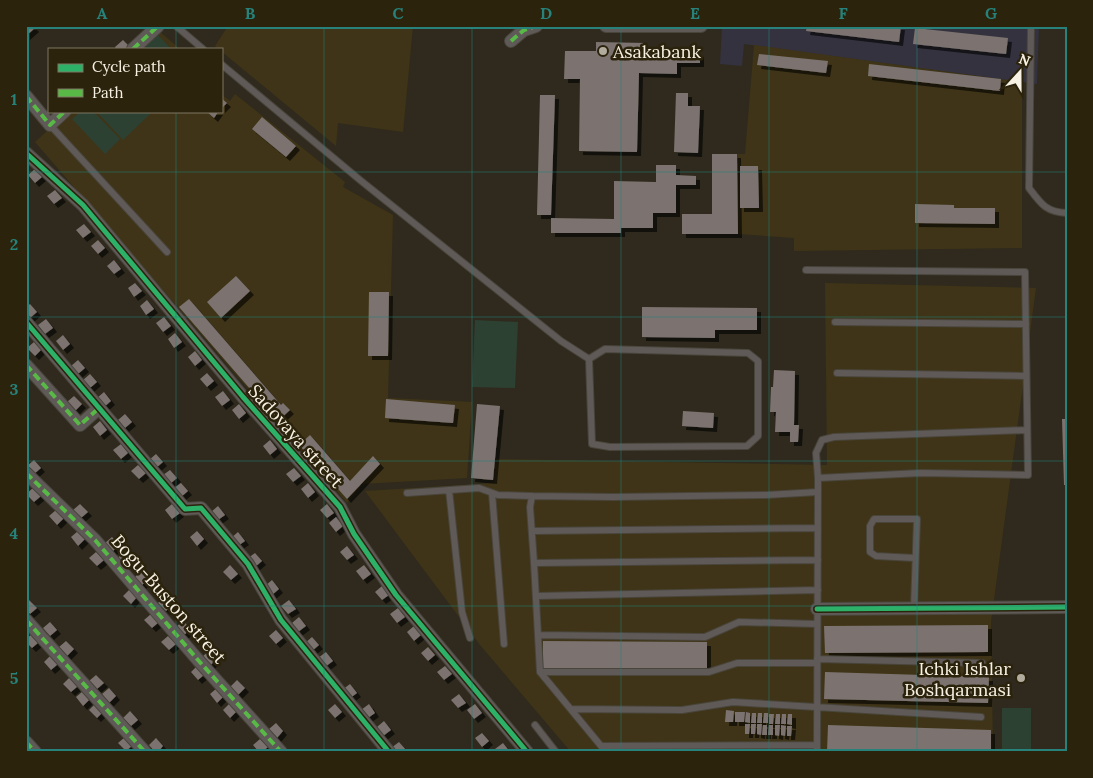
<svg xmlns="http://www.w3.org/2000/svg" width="1093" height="778" font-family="Lora,serif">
  <defs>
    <filter id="shadow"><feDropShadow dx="4" dy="4" stdDeviation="0" flood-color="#0009"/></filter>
  </defs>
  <rect width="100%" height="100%" fill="#2f2a1d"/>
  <path fill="#34323f" d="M722 26H1039L1037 84 1022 82 744 44 742 66 720 64Z"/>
  <path fill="#3f3417" d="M228 26H413L403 132 338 123 336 146 221 51V49H218L215 46Z
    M159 31 180 49H139Z
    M754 45 1022 82V248L794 251V238L738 234 737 154H745Z
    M221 94 230 101 235 94 345 182 343 187 393 215 388 398 472 402 467 478 362 484 347 503 35 142 69 111H221Z
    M825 283 1036 288 991 622 993 752H571L480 645 365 491 494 483 495 459 827 465Z"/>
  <path fill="#2d4133" d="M158 35 171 49H143Z
    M81 111H93L120 139 105 154 72 119Z
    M96 111H153L123 140Z
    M475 320 518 322 515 388 472 387Z
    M1002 708H1031V752H1002Z"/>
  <path fill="#7b736f" filter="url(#shadow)" d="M26 26H33L35 28 26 36Z
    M807 26H901L899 42 806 31Z
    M915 28 1008 38 1006 54 913 44Z
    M123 40 129 46 127 49H116L115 47Z
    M596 42 646 43V53H700V63H677V74L639 73 637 152 579 151 580 79H564L565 51H596Z
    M759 54 828 61 826 73 757 65Z
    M869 64 1001 79 1000 91 868 76Z
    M676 93H688V106H700L698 153 674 152Z
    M540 95H555L551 215H537Z
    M221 98 227 103 221 109Z
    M206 111H219L214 118Z
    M262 117 296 146 286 157 252 129Z
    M712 154H737L738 234H682V214H712Z
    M656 165H676V175L696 176V185H676V213H653V228H621V233H551V218L614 219V181L656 182Z
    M740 166H758L759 208H740Z
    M35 169 42 177 35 183 28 175Z
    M55 190 62 198 54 204 47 196Z
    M915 204 954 205V208H995V224L915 223Z
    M84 224 91 232 83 238 76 230Z
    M98 240 105 248 98 254 91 246Z
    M114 260 121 269 114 274 107 266Z
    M236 276 250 291 221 318 207 302Z
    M135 283 142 291 134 297 128 288Z
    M369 292H389L388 356H368Z
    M189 299 281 405 283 403 290 410 278 421 179 307Z
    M147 300 154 309 146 315 140 306Z
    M30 304 37 312 30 318 26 314V307Z
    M642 307 757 308V330H715V338L642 337Z
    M164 317 171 326 163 332 156 323Z
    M46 319 53 328 45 334 38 325Z
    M175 333 182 342 174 348 168 339Z
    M63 335 70 344 63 350 56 341Z
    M34 342 41 350 35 356 27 348Z
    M195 351 202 360 195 366 188 357Z
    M78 360 85 368 78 374 71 366Z
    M774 370 795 371 794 425H799L798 442H790V432H775L776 412H770L771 387H773Z
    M207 373 214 381 207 387 200 379Z
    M90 374 97 382 90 388 83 380Z
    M223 391 230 400 222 406 215 397Z
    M104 392 111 401 104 407 97 398Z
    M74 396 82 404 75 411 67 402Z
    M386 399 455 405 453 423 385 418Z
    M239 404 246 413 239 419 232 410Z
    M477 404 500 406 493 480 471 478Z
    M683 411 714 413 713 428 682 426Z
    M125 414 132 422 125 428 118 420Z
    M1062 419H1067V485H1064Z
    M100 421 107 430 100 436 93 427Z
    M310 435 350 481 373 456 380 464 347 499 299 445Z
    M270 440 277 449 270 455 263 446Z
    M121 444 128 453 121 459 113 450Z
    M156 454 163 462 156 468 149 460Z
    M34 460 41 468 34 474 27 466Z
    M138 465 146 473 139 479 131 471Z
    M294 468 301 476 293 482 286 474Z
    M170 470 177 478 170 484 163 475Z
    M181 483 188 491 181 497 174 488Z
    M308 483 315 492 308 498 301 489Z
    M33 488 41 496 34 502 26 494Z
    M80 504 88 512 81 518 73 510Z
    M172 504 180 513 172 519 165 510Z
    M327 504 334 513 327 518 320 510Z
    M218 506 225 515 218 520 211 512Z
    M56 510 64 518 57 525 49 516Z
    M336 517 343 526 336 532 329 523Z
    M78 531 85 539 78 546 71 537Z
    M197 531 204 539 197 546 190 537Z
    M238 532 245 541 238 546 231 538Z
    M112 537 119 545 112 552 105 543Z
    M347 546 354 555 347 560 340 552Z
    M124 551 132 559 125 566 118 558Z
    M96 552 104 560 97 566 89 558Z
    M255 553 262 561 255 567 248 558Z
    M230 565 238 574 231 580 223 572Z
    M364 565 371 574 363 580 356 571Z
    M141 571 149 579 142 585 135 577Z
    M272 580 279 589 272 595 265 586Z
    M382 586 389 595 382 600 375 592Z
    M130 589 137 597 131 604 123 596Z
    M165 596 173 604 166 611 158 603Z
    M29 600 37 608 30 614 26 610V602Z
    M289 600 296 609 288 614 281 606Z
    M398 608 405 617 397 623 390 614Z
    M151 614 159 622 152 628 144 620Z
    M299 617 306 626 298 632 292 623Z
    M183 621 191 629 184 635 176 627Z
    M50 622 57 630 50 636 43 628Z
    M988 625V652L825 653 824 626Z
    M414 626 421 635 414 641 407 632Z
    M276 630 283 638 276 644 269 636Z
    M32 634 39 642 32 648 26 642V639Z
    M168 636 176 644 169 650 161 642Z
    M312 637 319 645 312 651 305 643Z
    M66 641 74 649 67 656 59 647Z
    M543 641 707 642V669L543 668Z
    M428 647 435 655 428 661 421 653Z
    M209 651 216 659 210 666 202 657Z
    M326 652 333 661 325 667 318 658Z
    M51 655 58 664 51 670 44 662Z
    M197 666 205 674 198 680 191 672Z
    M445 666 452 674 444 680 437 672Z
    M825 672 989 677 988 703 824 699Z
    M96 675 104 683 97 689 89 681Z
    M70 677 78 686 71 692 63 684Z
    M237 680 245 688 238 695 230 687Z
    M350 684 357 693 349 699 342 690Z
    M109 688 116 696 109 703 102 694Z
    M217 688 224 696 217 703 210 694Z
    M83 691 90 699 83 706 76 697Z
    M459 694 466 703 458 708 451 700Z
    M96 703 104 711 97 718 89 710Z
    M230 703 237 711 230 718 223 710Z
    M335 704 342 712 335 718 328 710Z
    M369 704 375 713 368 718 361 710Z
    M475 704 482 713 474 719 467 710Z
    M726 710 734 711 733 722H725Z
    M130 711 138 720 131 726 123 718Z
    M735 712H745L744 722H735Z
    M746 712 750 713V723L745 722Z
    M752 713H756V723H751Z
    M758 713H762V723H757Z
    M764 713H768V723H763Z
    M769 714H774L773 724H769Z
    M776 714H780V724H775Z
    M782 714H786V724H781Z
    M788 714H792V725L787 724Z
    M384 721 391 730 383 736 377 727Z
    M276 723 283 731 277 738 269 729Z
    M745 724H750L749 734H745Z
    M751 724H756L755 734H751Z
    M757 724H762L761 735 757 734Z
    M763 725H767V735H762Z
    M769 725H773V735H768Z
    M775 725H780L779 736 775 735Z
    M781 725 786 726 785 736 781 735Z
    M828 725 991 730V752H827Z
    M787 726H792L791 736H787Z
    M482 733 489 741 482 747 475 738Z
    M125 737 133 745 126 751 118 743Z
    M156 738 163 746 158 752H155L149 745Z
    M260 739 268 747 262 752H259L253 745Z
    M399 742 406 750 404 752H395L391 748Z
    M503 743 510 752H498L495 749Z"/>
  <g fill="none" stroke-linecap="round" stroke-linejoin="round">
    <defs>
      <path id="service" d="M176 26 203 49
        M1031 26 1029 188C1041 204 1046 212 1067 213
        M221 64 360 180 561 341 589 359
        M50 125 167 252
        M806 270 1025 272 1028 475 921 473 818 478
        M835 322 1026 324
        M605 349 748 353 758 361V436L747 446 610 447 592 444 589 359Z
        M837 373 1026 376
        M449 490 462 612 470 638
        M407 493 479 488 498 495 532 496 613 497 766 495 818 492
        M492 493 504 644
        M532 496 530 507 534 563 540 672 606 752
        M532 531 818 528
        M534 563 818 560
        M536 596 818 590
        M914 608 917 519H874L870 526V552L876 556 915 558
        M538 635 705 637 739 622 817 624
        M817 659 982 663
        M540 672H709L737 663H817
        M571 709 682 710 733 702 981 717
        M535 725 556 752
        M602 746 817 745
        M817 752 818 478 816 453 822 440 834 437 1027 430"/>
      <path id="minor" d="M606 26H701
        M511 41 524 30 536 26
        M133 49 158 26
        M26 96 50 125 65 111
        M26 153 83 205 243 397 340 507 354 534 396 595 527 752
        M26 322 185 509 201 508 248 564 281 620 389 752
        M26 365 80 425 99 408
        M26 473 95 540 198 660 281 752
        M817 609 1067 607
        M26 620 145 752
        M26 742 35 752"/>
    </defs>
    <use href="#service" stroke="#49453b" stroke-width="8"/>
    <use href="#minor" stroke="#49453b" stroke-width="14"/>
    <use href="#service" stroke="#5f5a58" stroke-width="6"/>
    <use href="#minor" stroke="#5f5a58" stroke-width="12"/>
    <path stroke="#58b947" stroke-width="4" stroke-dasharray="8 4" stroke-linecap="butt" d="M606 26H701
      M511 41 524 30 536 26
      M133 49 158 26
      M26 96 50 125 65 111
      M26 365 80 425 99 408
      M26 473 95 540 198 660 281 752
      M26 620 145 752
      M26 742 35 752"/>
    <defs>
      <path id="cycleway" d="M26 153 83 205 243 397 340 507 354 534 396 595 527 752
        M26 322 185 509 201 508 248 564 281 620 389 752
        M817 609 1067 607"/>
    </defs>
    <use href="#cycleway" stroke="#2c230c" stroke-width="8"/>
    <use href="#cycleway" stroke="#2db169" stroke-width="5"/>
  </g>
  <path fill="none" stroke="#26827a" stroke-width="1" stroke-opacity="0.55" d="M176 26V49M324 26V752M472 26V752M621 26V752M769 26V752M917 26V752M176 111V752M26 172H1067M26 317H1067M26 461H1067M26 606H1067"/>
  <g fill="#b2ac9e" stroke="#2c230c" stroke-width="2">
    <circle cx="603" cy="51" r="5"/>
    <circle cx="1021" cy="678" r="5"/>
  </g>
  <g text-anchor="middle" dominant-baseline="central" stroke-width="5" stroke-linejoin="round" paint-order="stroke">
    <g font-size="18" fill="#f8f2e4" stroke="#2c230c" text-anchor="start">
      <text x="613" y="51">Asakabank</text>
      <text x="1011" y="668" text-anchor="end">Ichki Ishlar<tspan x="1011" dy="21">Boshqarmasi</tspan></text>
    </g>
    <g font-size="18" fill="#f8f2e4" stroke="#2c230c">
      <text transform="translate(296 436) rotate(48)">Sadovaya street</text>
      <text transform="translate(169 599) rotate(49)">Bogu-Buston street</text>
    </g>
  </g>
  <rect width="1093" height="778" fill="none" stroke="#2c230c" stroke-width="55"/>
  <rect x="48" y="48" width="175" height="65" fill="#2c230c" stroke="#7e7662"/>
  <rect x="58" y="64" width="25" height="8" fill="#2db169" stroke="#7e7662"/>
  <text x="92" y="72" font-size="15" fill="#f8f2e4">Cycle path</text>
  <rect x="58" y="89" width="25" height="8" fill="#58b947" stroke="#7e7662"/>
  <text x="92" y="98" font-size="15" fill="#f8f2e4">Path</text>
  <g transform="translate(1020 72) rotate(21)" stroke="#2c230c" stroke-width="4" paint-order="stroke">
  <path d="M0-4L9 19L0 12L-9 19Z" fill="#f8f2e4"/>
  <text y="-8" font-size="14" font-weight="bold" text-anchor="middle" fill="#f8f2e4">N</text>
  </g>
  <rect x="28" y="28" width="1038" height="722" fill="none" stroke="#26827a" stroke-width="2"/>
  <g font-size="16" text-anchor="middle" font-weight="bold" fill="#26827a">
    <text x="102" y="19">A</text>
    <text x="250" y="19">B</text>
    <text x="398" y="19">C</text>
    <text x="546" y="19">D</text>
    <text x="695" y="19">E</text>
    <text x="843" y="19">F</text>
    <text x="991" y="19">G</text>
    <text x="14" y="105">1</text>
    <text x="14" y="250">2</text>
    <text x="14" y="395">3</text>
    <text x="14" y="539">4</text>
    <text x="14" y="684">5</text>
  </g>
</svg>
